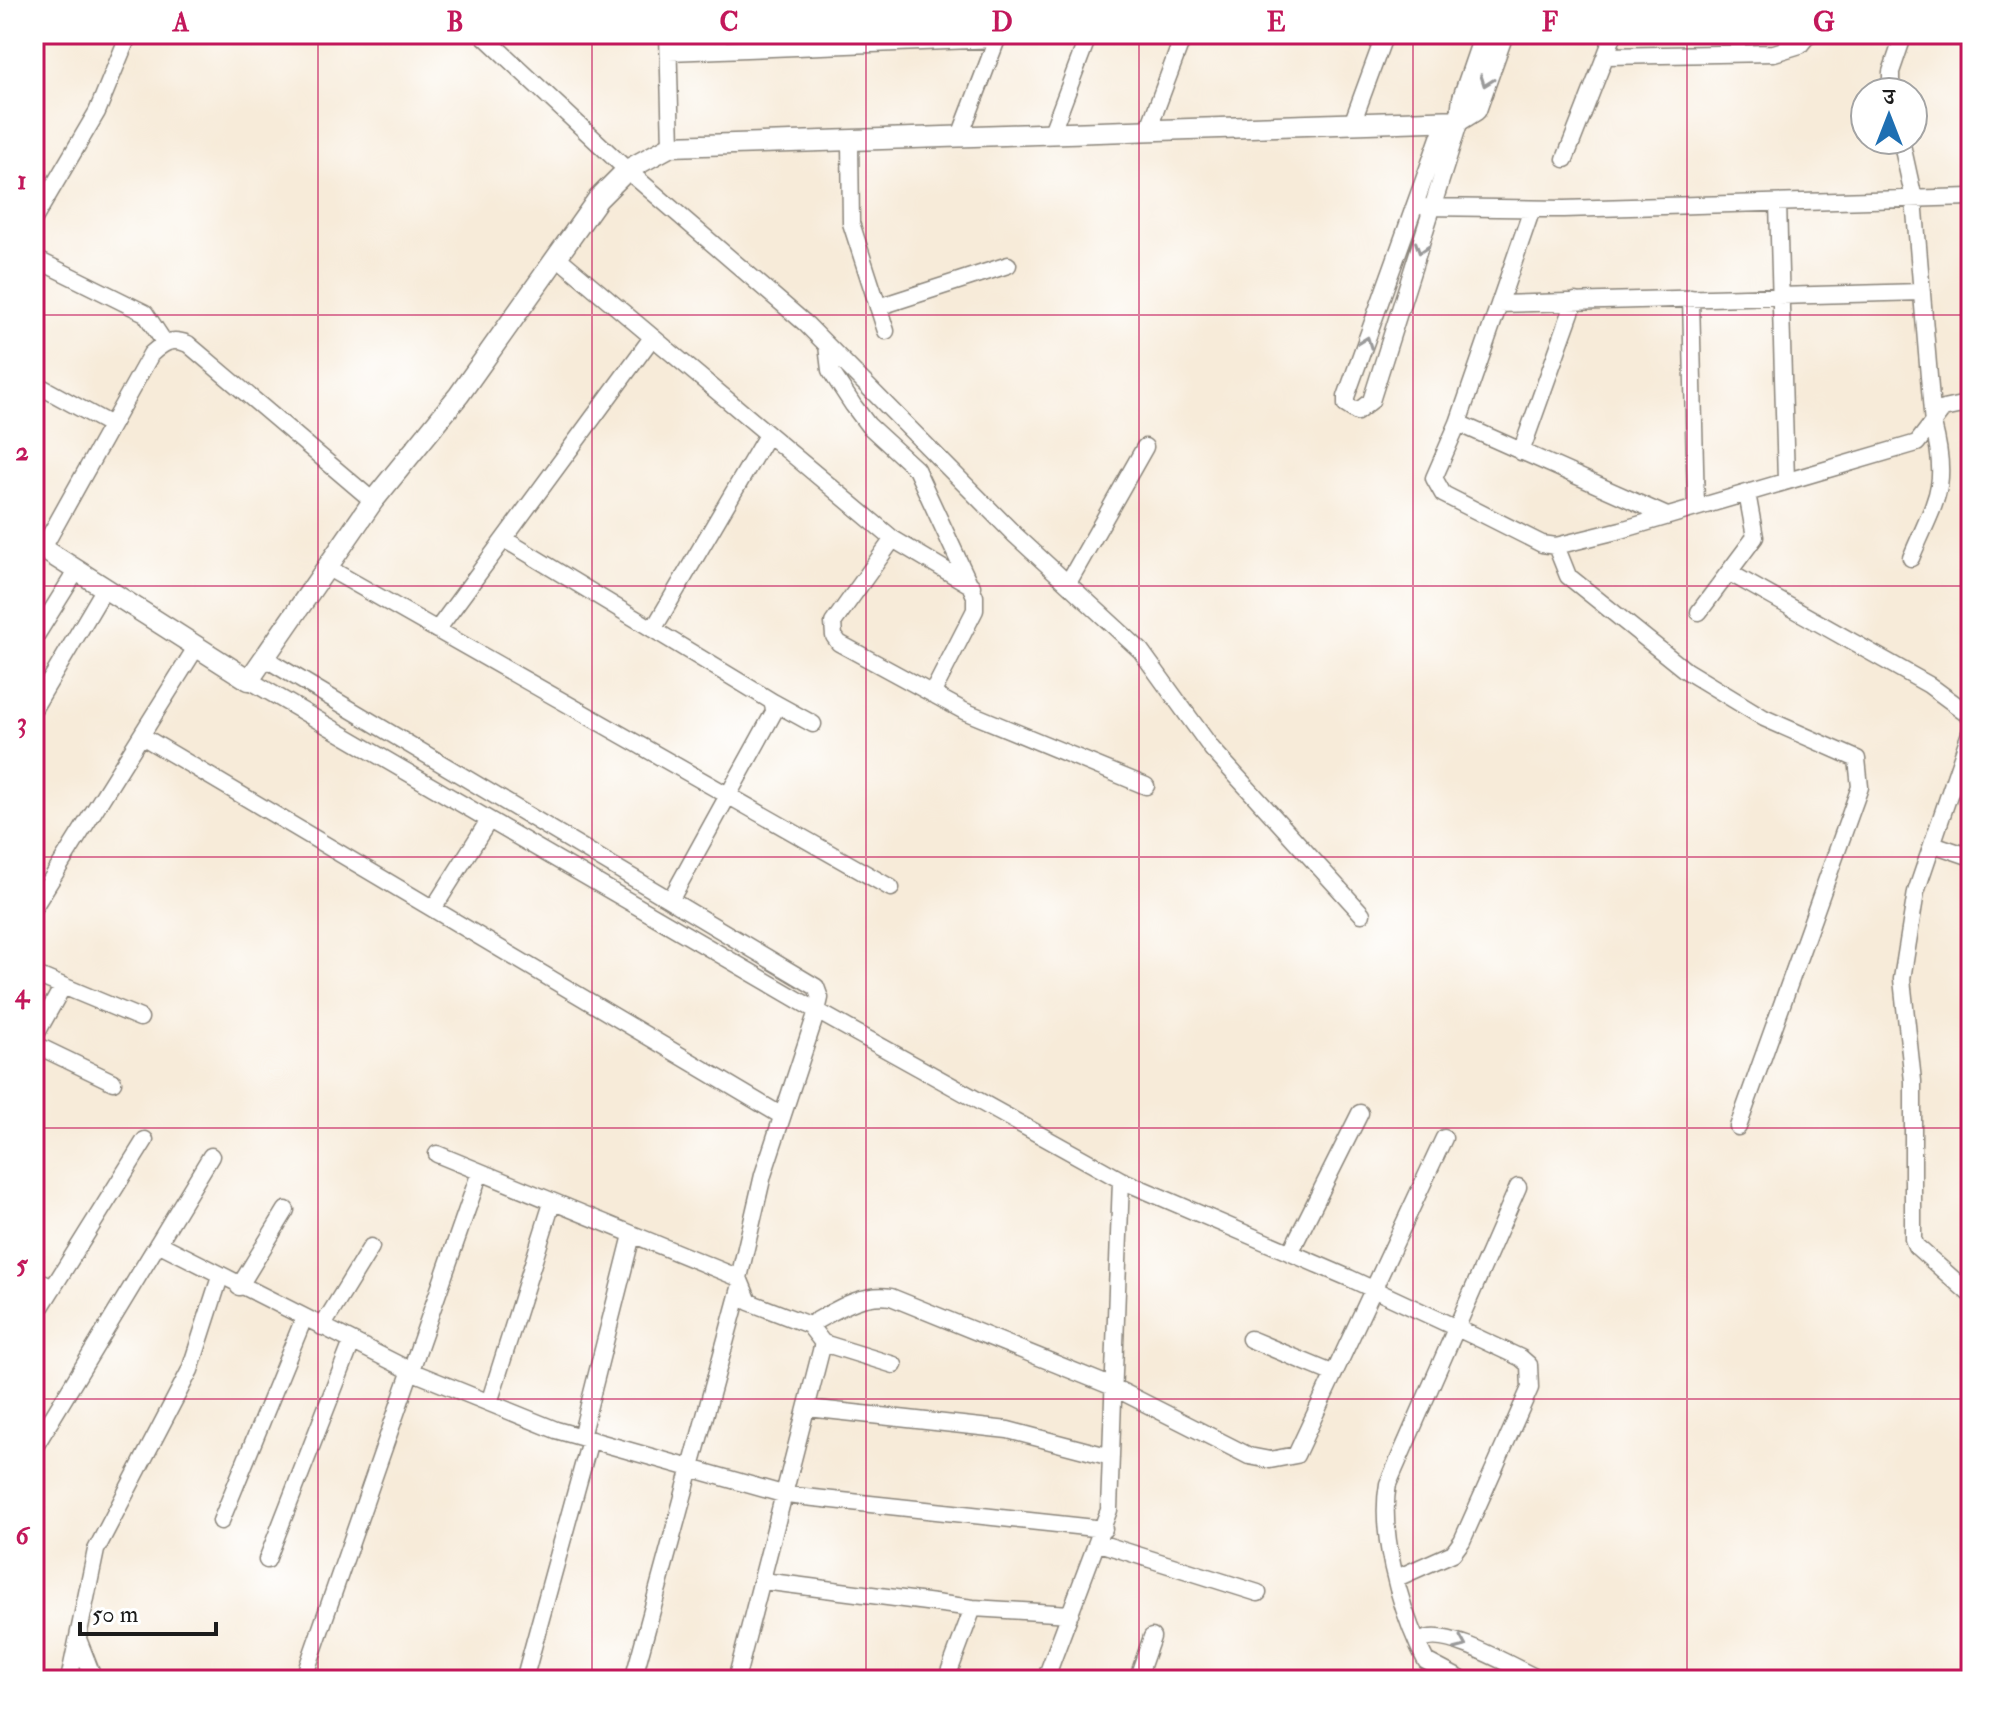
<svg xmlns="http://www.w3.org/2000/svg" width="2005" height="1714" font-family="'IM FELL Double Pica','Noto Serif Devanagari',serif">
  <rect width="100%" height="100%" fill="#fff"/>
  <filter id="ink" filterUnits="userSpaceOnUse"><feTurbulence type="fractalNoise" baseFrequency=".0125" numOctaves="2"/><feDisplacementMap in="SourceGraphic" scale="16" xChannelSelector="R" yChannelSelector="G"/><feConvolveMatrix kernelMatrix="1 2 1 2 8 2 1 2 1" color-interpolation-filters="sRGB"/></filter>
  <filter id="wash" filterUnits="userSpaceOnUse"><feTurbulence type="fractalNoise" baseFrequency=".006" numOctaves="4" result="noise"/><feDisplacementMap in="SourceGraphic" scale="32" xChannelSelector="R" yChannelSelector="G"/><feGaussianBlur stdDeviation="1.8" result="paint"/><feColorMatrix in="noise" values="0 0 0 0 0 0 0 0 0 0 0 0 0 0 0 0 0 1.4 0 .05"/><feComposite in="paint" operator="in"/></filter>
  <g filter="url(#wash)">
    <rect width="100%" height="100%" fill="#f7ebd9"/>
  </g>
  <g filter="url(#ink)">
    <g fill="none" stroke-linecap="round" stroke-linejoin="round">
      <defs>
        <path id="minor" d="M482 34 627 170 806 324 1015 535 1141 651 1212 749 1362 914
          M668 34 671 146
          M669 52 997 39
          M1606 56 1774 53 1800 45 1809 34
          M1891 92V72L1904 34
          M1353 121 1385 34
          M1445 121 1346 397V405L1357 412 1371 401 1460 120
          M1149 128 1184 34
          M1052 132 1089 34
          M960 136 999 34
          M1901 140 1914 199 1933 424C1950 488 1935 500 1911 558
          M850 142 851 223 886 331
          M1565 159 1614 34
          M1778 203 1786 481
          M1424 207 1564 209 1971 197
          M1532 209 1458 423 1434 478 1443 494 1542 544 1556 546 1621 530 1917 443 1943 409 1971 403
          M34 219 97 112 129 34
          M556 256 893 539 972 586
          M34 258 145 313 164 342
          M1691 298 1696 508
          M1499 304 1922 292
          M878 307 1008 265
          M827 345 830 370 853 405 868 425 916 469 975 596V610L932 694
          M34 383 111 425
          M1458 423 1667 516
          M1521 452 1575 301
          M504 539 773 702 774 712 671 899
          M893 539 833 623 834 636 839 643 964 711 1146 786
          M1556 546 1568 576 1685 670 1764 718 1857 759 1860 787 1738 1127
          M43 548 151 354C163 343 171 337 188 344L373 501
          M328 568 891 888
          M1730 573 1929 685 1971 716
          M1068 583 1145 447
          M1699 612 1755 537 1747 493
          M654 628 767 435
          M437 630 651 339
          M34 639 77 570
          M266 659 816 987 820 998 817 1011 763 1175 739 1278 749 1302 809 1325 823 1343 736 1680
          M249 680 817 1011 1121 1180 1349 1278 1521 1358 1529 1365 1530 1388 1462 1541 1453 1553 1397 1578
          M773 702 813 724
          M34 708 105 588
          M1971 730 1916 892 1902 979 1913 1081V1239L1916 1246 1971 1295
          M142 736 782 1116
          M1933 844 1971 857
          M34 907 197 646
          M433 909 489 820
          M34 974 140 1018
          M34 1038 63 986
          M34 1044 113 1082
          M437 1154 739 1278
          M158 1243 413 1372 556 1430 786 1495 1104 1529
          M1290 1253 1360 1113
          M34 1279 53 1288
          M239 1287 286 1210
          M34 1318 145 1140
          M809 1325C835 1311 861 1292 891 1297L1113 1387 1249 1456 1270 1460 1296 1455 1444 1138
          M322 1327 371 1247
          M1250 1339 1334 1374
          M823 1343 894 1365
          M489 1403 552 1203
          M808 1408 1008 1430 1111 1457
          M581 1437 632 1235
          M34 1448 211 1156
          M221 1521 304 1318
          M1099 1543 1258 1593
          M267 1560 352 1342
          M763 1581 973 1608 1070 1614
          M78 1639 94 1680
          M1419 1647C1399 1603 1379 1532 1388 1484L1518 1187
          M69 1680 96 1550 190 1370 220 1277
          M303 1680 480 1172
          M524 1680 590 1440
          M633 1680 740 1288
          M946 1680 973 1608
          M1045 1680 1109 1510 1121 1180
          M1137 1680 1152 1637
          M1462 1680 1426 1661 1419 1647 1423 1640C1446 1627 1516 1669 1541 1680"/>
        <path id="tertiary" d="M1460 120 1463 98 1485 34
          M34 543 249 680 373 501 459 395 598 199 627 170 671 146 1460 120 1476 110 1503 34"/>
      </defs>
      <use href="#minor" stroke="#8a847a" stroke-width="19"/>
      <use href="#tertiary" stroke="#8a847a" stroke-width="23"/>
      <use href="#minor" stroke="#fff" stroke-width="16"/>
      <use href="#tertiary" stroke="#fff" stroke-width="20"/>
    </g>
    <defs><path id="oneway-chevron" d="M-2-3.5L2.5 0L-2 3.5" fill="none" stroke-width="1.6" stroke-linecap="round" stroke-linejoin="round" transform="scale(2)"/></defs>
    <g stroke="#999">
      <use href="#oneway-chevron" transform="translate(1486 81) rotate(110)"/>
      <use href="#oneway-chevron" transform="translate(1421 248) rotate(108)"/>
      <use href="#oneway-chevron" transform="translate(1366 342) rotate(-70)"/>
      <use href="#oneway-chevron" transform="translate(1461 1644) rotate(23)"/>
    </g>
  </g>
  <path fill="none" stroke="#c2185b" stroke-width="2" stroke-opacity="0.55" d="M318 34V1680M592 34V1680M866 34V1680M1139 34V1680M1413 34V1680M1687 34V1680M34 315H1971M34 586H1971M34 857H1971M34 1128H1971M34 1399H1971"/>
  <rect width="2005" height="1714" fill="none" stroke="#fff" stroke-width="88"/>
  <g transform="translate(1889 116)"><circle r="38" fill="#ffffff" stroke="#a4a4a4" stroke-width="2"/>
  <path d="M0-6L14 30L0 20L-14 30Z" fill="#1f6fb2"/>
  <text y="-12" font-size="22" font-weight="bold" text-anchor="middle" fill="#1c1c1c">उ</text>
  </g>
  <path d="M80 1622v12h136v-12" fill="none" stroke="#1c1c1c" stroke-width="4"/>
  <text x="92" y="1622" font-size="24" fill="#1c1c1c" stroke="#ffffff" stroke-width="6" paint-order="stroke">50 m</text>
  <rect x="44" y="44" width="1917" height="1626" fill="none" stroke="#c2185b" stroke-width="3"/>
  <g font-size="26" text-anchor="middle" font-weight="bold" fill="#c2185b">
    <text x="181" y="31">A</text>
    <text x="455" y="31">B</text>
    <text x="729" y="31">C</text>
    <text x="1002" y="31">D</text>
    <text x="1276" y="31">E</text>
    <text x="1550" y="31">F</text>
    <text x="1824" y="31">G</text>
    <text x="22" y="189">1</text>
    <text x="22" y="460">2</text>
    <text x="22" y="731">3</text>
    <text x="22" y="1002">4</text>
    <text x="22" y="1273">5</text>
    <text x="22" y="1544">6</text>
  </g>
</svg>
